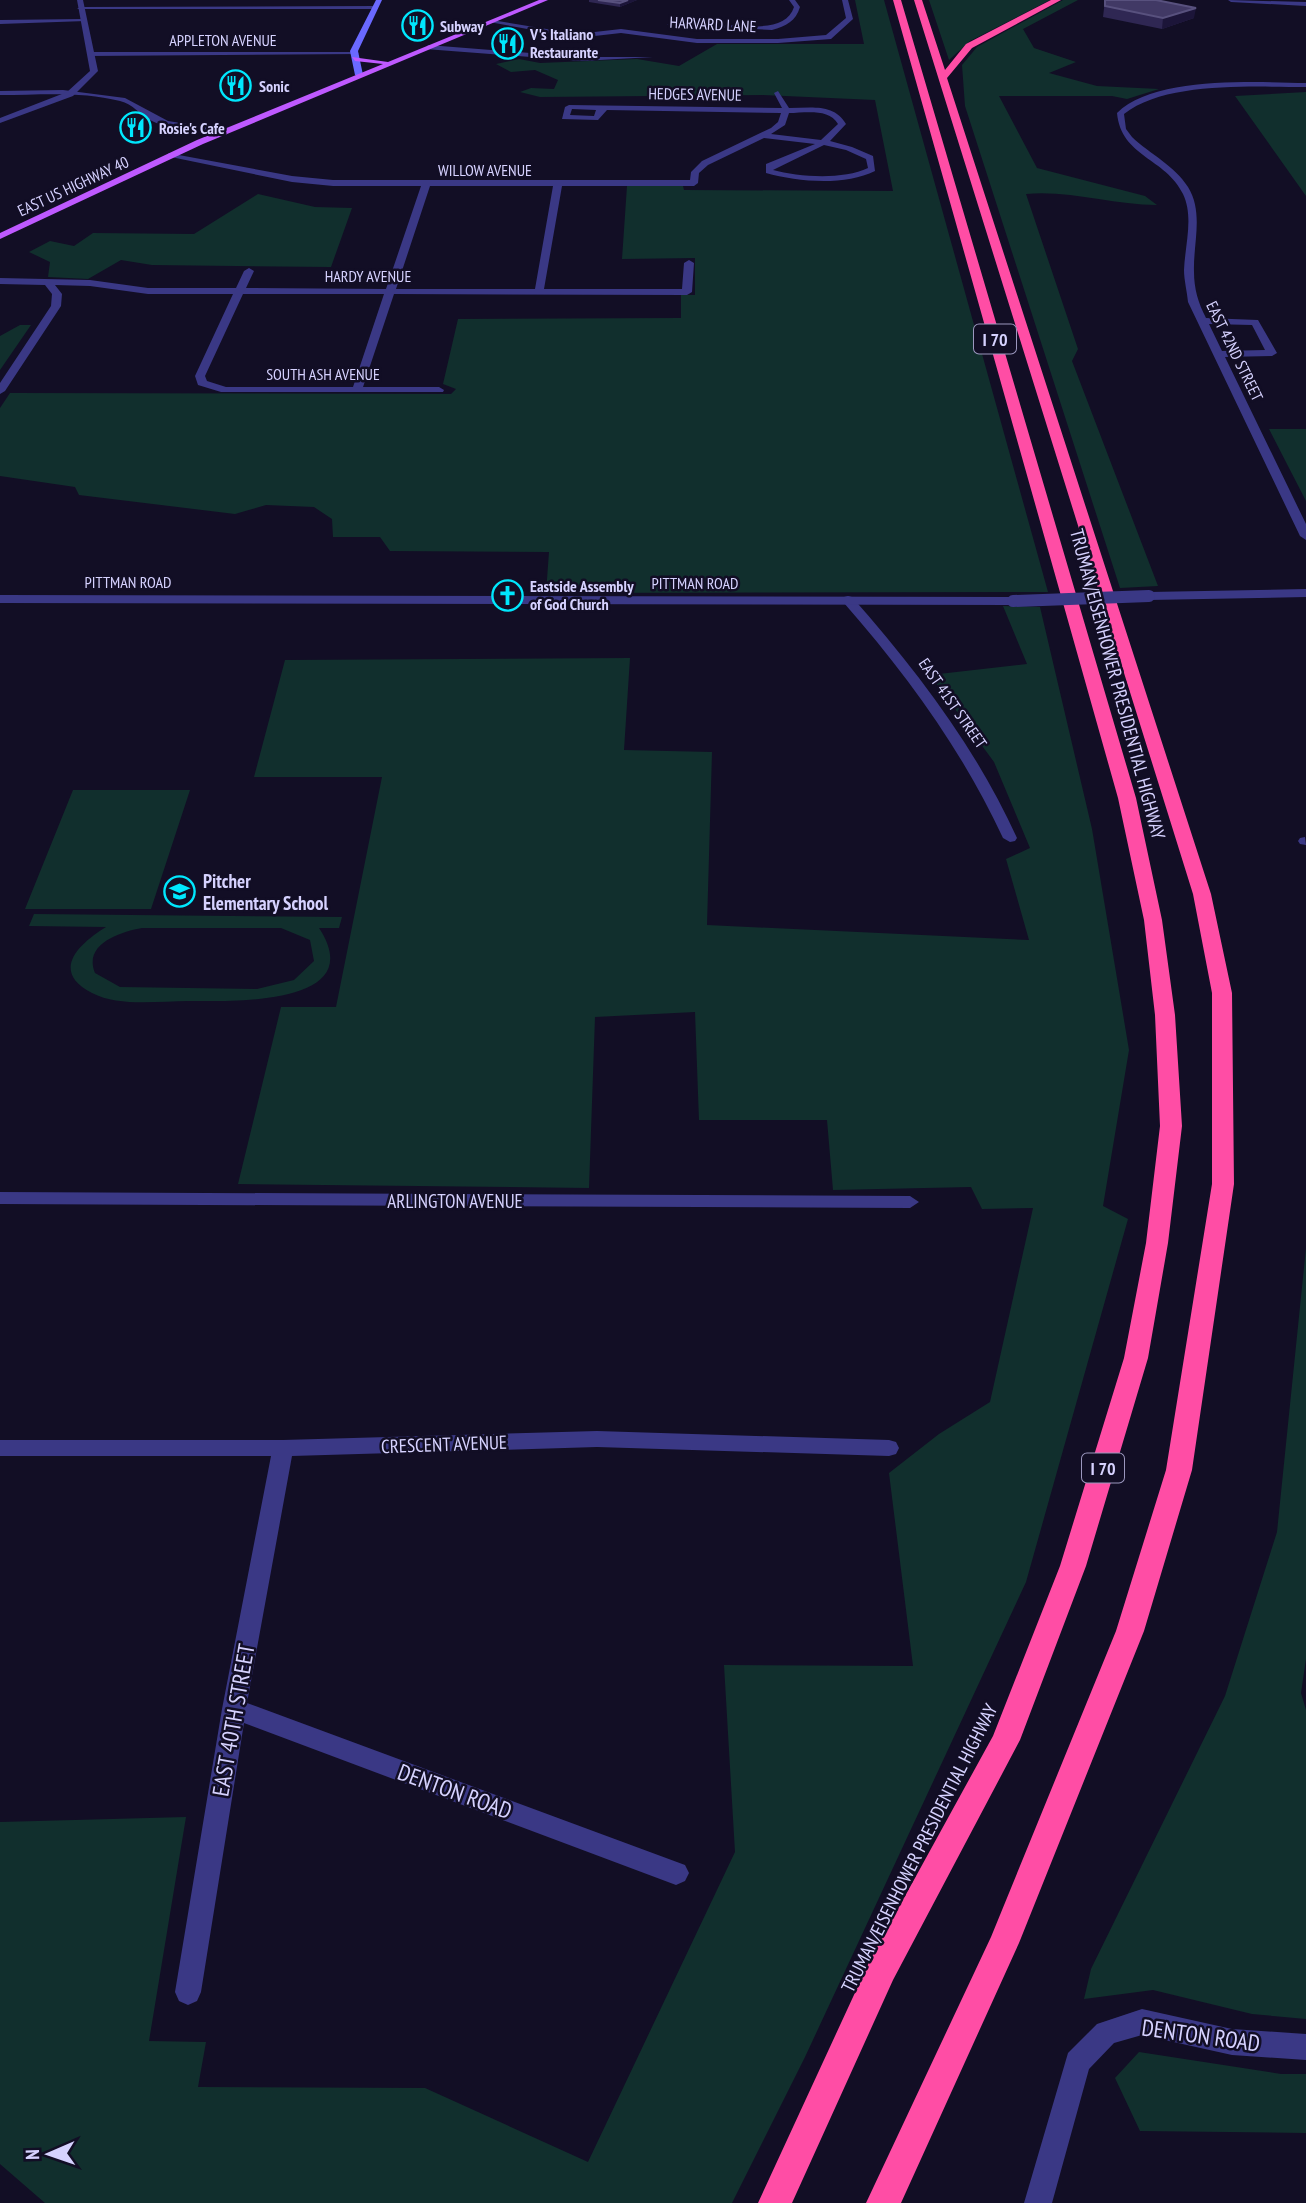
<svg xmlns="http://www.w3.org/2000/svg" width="1306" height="2203" font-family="'PT Sans Narrow',sans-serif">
  <rect width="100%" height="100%" fill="#120e25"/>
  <path fill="#112f2d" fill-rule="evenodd" d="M855 0H884L1048 592 546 593 549 552 390 551 380 537H333L332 519 314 507 266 505 235 514 79 495 75 487 0 476V408L10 393 451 394 456 389 443 384 458 319 681 318V295H695V258L622 259 627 186H683L684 190 893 191 875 100 763 95 540 97 520 92 531 88 554 89 558 80 535 70 511 72 496 64 519 59 540 63 637 59 679 66 717 44H864Z
    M929 0H1050L970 41 949 60Z
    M1063 0H1078L1023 29 1034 48 1076 62 1049 73 1097 86 1159 89 1127 99 1112 96H999L1037 168 1145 196 1157 205C1112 205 1070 190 1026 194L1078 349 1072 361 1158 586 1120 588 965 106 962 65 977 47Z
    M1306 92V196L1235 96Z
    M258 194 315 207 352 208 331 267 152 265 121 260 88 279 48 277 50 262 29 252 50 241 74 246 93 233 194 234Z
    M20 325H31L0 370V336Z
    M1269 429H1306V501Z
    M1003 606 1040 607 1092 829 1129 1050 1103 1206 1128 1219 1026 1582 805 2057 732 2203H45L0 2164V1822L186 1817 149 2041 206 2042 198 2087 425 2088 588 2162 735 1852 724 1665 913 1666 889 1473 939 1434 990 1402 1033 1208 982 1209 971 1187 833 1190 827 1120H699L695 1012 595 1017 589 1188 238 1184 281 1007H336L382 777H254L285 660 630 658 624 750 712 752 707 925 1029 940 1006 859 1030 848 994 762 930 675 1027 664Z
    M73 790H190L151 909H25Z
    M34 914 342 917 339 928H319C371 1007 228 1001 188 1001 158 1001 119 1007 92 993 49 971 80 943 106 927L29 926ZM142 928H281L310 940 314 961 294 980 257 989 120 987 95 973C83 944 120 932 142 928Z
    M1306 1248V1659L1301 1693 1306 1710V2019L1252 2014 1153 1990 1084 1999 1091 1969 1225 1696 1277 1532Z
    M1139 2052 1281 2074H1306V2133L1140 2131 1115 2078Z"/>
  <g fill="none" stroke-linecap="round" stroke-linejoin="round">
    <path fill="#3a3885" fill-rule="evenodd" d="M789 0H795L800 7C796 21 786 26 772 30L667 25C695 12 782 46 794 7Z
      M842 0H848L853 19 831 39 778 43H697L621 33 577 38 489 22 492 20 577 34 621 29 697 39H778L826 35 846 18Z
      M1228 0 1306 2V6L1231 2Z
      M376 6 378 9H77L80 7Z
      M0 20 83 19 86 21 0 24Z
      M428 45 582 57H653L582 61 425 49Z
      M91 52H355L359 54 88 56Z
      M1306 83V87C1254 87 1166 81 1124 114L1126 129 1132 137C1150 154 1175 166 1188 187 1204 213 1193 243 1194 272 1194 288 1198 303 1206 318L1258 320 1277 353 1272 356 1225 357 1306 524V540L1300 536 1188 302C1187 291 1184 280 1184 270 1185 245 1194 217 1183 194 1166 158 1121 157 1117 113 1154 76 1255 82 1306 83ZM1209 324 1252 325 1265 350 1222 351Z
      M63 90 125 98 168 121 231 131 227 133C202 131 175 132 152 121 140 115 133 104 120 101 81 91 40 95 0 95V91Z
      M778 91 789 108C811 108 834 103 846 124L830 141 852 147 873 156 875 171C845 186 798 182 766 173V164L815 144 764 138 708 165 699 173 698 183 694 186H562L544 289H682L684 263 689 260 694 263 692 292 687 295 394 294 363 387H439L444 390 443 392H221L198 385 195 376 233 294H148L90 286 55 285 62 294 61 306 5 391 0 394V383L51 306 52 294 45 285 0 284V278L90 280 148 288H236L244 271 249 268 254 271 246 288 386 289 421 186H333L292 182 171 157 168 153 292 176 333 180H690L691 172 702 161 771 128 778 122 781 113 607 110 598 120 562 119 565 107 569 105 782 108 774 93ZM572 109 596 110 594 116 570 115ZM789 113C805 113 829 108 838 124L821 140 771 134 785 125ZM824 145 846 150 866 159 868 168C843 180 799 177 773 170ZM430 186H553L535 289H396ZM243 294H384L353 387H226L207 381 205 376Z
      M848 596 852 597C918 672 976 748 1017 838L1015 841 1010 842 1003 838C962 750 907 675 844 603V597Z
      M1305 837 1306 845 1300 844 1298 841 1300 838Z
      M0 1192 910 1196 919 1202 910 1208 0 1204Z
      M597 1431 889 1440 896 1442 899 1448 896 1454 889 1456 597 1447 292 1456 247 1703 685 1865 689 1873 685 1881 676 1885 244 1723 201 1992 197 2001 188 2005 179 2001 175 1992 222 1709 271 1456H0V1440H283Z
      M1142 2009 1232 2029 1306 2034V2060L1232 2055 1142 2035 1114 2043 1089 2069 1052 2203H1024L1068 2053 1097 2024Z"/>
    <path fill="#3a3885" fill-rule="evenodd" d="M77 0H83L98 71 73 96 0 123V118L67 92 90 71Z
      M1306 589V597L1149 600 1143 596 1149 592Z
      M0 595 1013 597 1019 601 1013 605 0 603Z"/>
    <path fill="#6a69ff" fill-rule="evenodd" d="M376 0H382L358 51 363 75 359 77 355 75 350 51Z"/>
    <path fill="#be59ff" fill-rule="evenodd" d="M539 0H548L203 144 0 239V233L197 140 383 64 355 61 352 57 388 62Z"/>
    <path fill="#ff4da5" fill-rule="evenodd" d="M893 0H901L1136 798 1162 920 1175 1015 1182 1126 1168 1243 1148 1358 1086 1566 1020 1740 893 1980 792 2203H758L871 1958 993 1736 1060 1566 1124 1358 1146 1243 1160 1126 1155 1015 1144 920 1118 798Z
      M914 0H922L945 70 966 44 1051 0H1061L972 48 947 78 1211 894 1232 993 1234 1184 1192 1470 1144 1631 1019 1943 901 2203H866L991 1937 1116 1631 1166 1470 1212 1184V993L1193 894Z"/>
    <path stroke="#3a3885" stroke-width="12" d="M1013 601 1149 596"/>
  </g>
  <path fill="#2f2753" d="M589 0H637L620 7 589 2Z
    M1105 0 1194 18 1162 29 1103 17Z"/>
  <path fill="#1c1539" d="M628 0H637L620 7V3Z
    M1196 8 1194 18 1162 29 1163 18Z"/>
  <path fill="#413965" stroke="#58517e" stroke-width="2" d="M598 0H628L620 3Z
    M1105 0H1156L1196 8 1163 18 1105 6Z"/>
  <defs>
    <symbol id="restaurant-ring" viewBox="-11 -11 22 22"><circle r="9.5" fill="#120e25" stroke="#00e7fd" stroke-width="1.5"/><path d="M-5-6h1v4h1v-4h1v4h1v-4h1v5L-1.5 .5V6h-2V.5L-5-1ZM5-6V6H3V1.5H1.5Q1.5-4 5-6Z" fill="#00e7fd"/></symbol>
    <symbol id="church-ring" viewBox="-11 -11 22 22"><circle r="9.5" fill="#120e25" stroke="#00e7fd" stroke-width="1.5"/><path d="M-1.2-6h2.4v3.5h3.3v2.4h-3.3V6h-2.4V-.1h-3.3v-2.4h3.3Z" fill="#00e7fd"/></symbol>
    <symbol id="school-ring" viewBox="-11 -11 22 22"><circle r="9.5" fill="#120e25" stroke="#00e7fd" stroke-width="1.5"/><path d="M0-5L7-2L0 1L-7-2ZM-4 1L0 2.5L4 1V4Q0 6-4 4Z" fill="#00e7fd"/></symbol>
  </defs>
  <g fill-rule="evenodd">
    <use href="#restaurant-ring" x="400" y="8" width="35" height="35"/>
    <use href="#restaurant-ring" x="490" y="26" width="35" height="35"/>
    <use href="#restaurant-ring" x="218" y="68" width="35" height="35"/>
    <use href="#restaurant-ring" x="118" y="110" width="35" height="35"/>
    <use href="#church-ring" x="490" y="578" width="35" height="35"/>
    <use href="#school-ring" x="162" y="874" width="35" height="35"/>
  </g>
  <g text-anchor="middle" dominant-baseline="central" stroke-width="5" stroke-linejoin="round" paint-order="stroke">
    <g font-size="16" fill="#d6d2ff" stroke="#120e25">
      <text transform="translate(713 24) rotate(3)">HARVARD LANE</text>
      <text x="223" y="40">APPLETON AVENUE</text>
      <text transform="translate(695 94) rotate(1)">HEDGES AVENUE</text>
      <text x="485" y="170">WILLOW AVENUE</text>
      <text transform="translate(73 186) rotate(-25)">EAST US HIGHWAY 40</text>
      <text x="368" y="276">HARDY AVENUE</text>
      <text transform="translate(1235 351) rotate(64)">EAST 42ND STREET</text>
      <text x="323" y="374">SOUTH ASH AVENUE</text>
      <text x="128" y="582">PITTMAN ROAD</text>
      <text x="695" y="583">PITTMAN ROAD</text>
      <text transform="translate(953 703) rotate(55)">EAST 41ST STREET</text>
    </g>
    <g font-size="16" font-weight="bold" fill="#d6d2ff" stroke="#120e25" text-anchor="start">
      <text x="440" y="26">Subway</text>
      <text x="530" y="34">V's Italiano<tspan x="530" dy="18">Restaurante</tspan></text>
      <text x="259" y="86">Sonic</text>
      <text x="159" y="128">Rosie's Cafe</text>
      <text x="530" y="586">Eastside Assembly<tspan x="530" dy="18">of God Church</tspan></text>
    </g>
    <g fill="#120e25" stroke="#9b97be" stroke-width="2">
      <rect x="974" y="324.5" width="42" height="29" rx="5"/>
      <rect x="1082" y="1453.5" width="42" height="29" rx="5"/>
    </g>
    <g font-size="18" font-weight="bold" fill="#d6d2ff">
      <text x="995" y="339">I 70</text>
      <text x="1103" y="1468">I 70</text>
    </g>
    <g font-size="19" fill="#d6d2ff" stroke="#120e25">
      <text transform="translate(1118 684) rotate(75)">TRUMAN/EISENHOWER PRESIDENTIAL HIGHWAY</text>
      <text x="455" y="1201">ARLINGTON AVENUE</text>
      <text transform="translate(444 1444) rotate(-2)">CRESCENT AVENUE</text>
      <text transform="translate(919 1848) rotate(-63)">TRUMAN/EISENHOWER PRESIDENTIAL HIGHWAY</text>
    </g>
    <g font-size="19" font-weight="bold" fill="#d6d2ff" stroke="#120e25" text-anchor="start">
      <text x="203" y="881">Pitcher<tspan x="203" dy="22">Elementary School</tspan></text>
    </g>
    <g font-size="23" fill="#d6d2ff" stroke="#120e25">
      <text transform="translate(233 1720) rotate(-80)">EAST 40TH STREET</text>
      <text transform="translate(455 1791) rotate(20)">DENTON ROAD</text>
      <text transform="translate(1201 2035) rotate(8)">DENTON ROAD</text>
    </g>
  </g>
  <g transform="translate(49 2154) rotate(268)" stroke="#120e25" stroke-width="5" paint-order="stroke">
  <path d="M0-5L12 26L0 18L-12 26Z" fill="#d6d2ff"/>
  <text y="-10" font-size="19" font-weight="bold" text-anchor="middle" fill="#d6d2ff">N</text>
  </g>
</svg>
